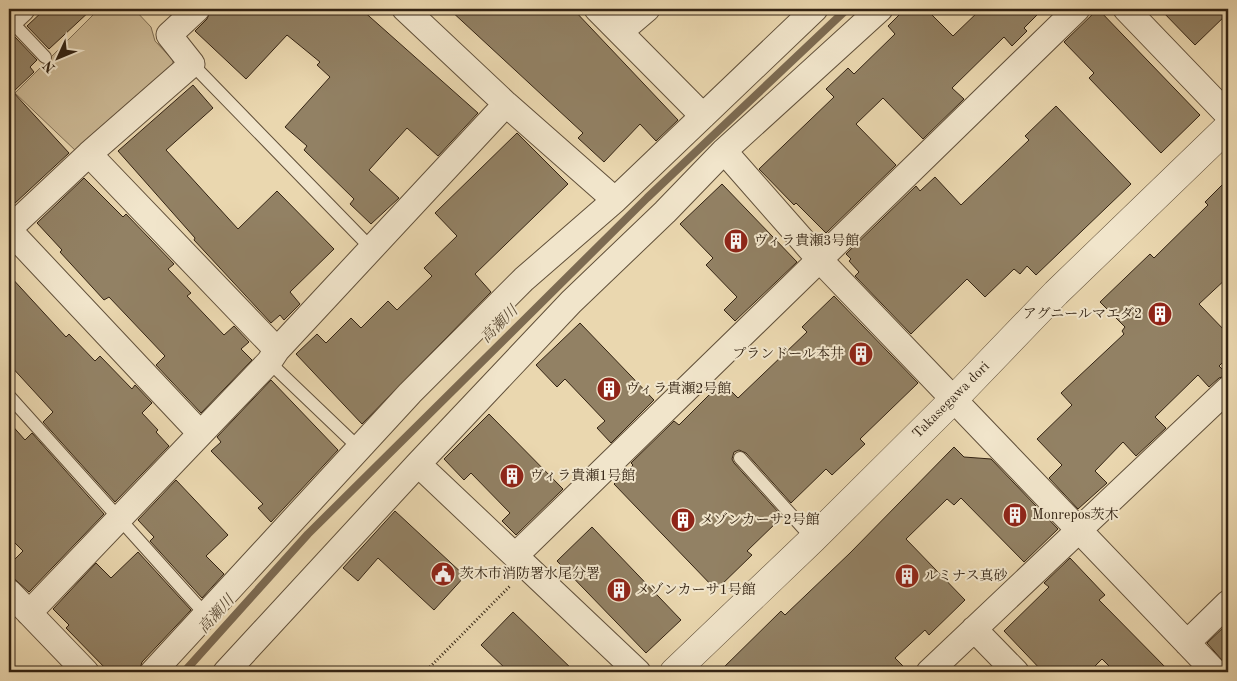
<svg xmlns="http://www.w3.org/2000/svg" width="1237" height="681" font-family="'Old Standard TT','Noto Serif JP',serif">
  <rect width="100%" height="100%" fill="#ead7af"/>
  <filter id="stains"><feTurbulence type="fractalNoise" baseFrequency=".004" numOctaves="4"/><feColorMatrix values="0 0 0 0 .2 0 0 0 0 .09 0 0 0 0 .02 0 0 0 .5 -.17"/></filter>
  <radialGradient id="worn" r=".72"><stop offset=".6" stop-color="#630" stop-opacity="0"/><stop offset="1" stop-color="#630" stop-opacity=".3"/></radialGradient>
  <path fill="#cbb894" stroke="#7f6e54" d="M99 9 101 12 104 9H134L151 27 155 41 173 60V72L77 152 15 93Z"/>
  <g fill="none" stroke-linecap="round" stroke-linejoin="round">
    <path stroke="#7c6a51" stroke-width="8" d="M184 672 308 534 647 198 847 9"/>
  </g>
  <path fill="#928164" stroke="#332313" d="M45 9H92L49 49 27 26Z
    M211 9H361L478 113 438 156 407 128 369 170 399 198 371 224 350 204 354 199 304 150 307 146 285 127 330 77 317 65 320 62 287 35 246 79 195 31 207 19Z
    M449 9H573L678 120 656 141 640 124 604 162 578 138 583 133Z
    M905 9H926L953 36 981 9H1043L1024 28 1027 31 1012 46 1004 37 952 88 964 99 923 139 883 98 856 124 896 165 826 233 796 203 794 205 759 169 834 97 826 89 848 68 854 74 895 34 888 26Z
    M1098 9 1200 115 1161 153 1089 78 1094 73 1064 42Z
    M1160 9H1228V13L1195 45Z
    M15 37 37 60 30 67 34 72 13 92 69 153 14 204 9 198V42Z
    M193 85 213 108 166 150 238 229 277 191 334 249 290 292 300 304 284 320 280 315 271 323 194 240 195 238 118 151Z
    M1056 106 1131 184 1036 275 1027 266 1020 274 1014 269 985 297 967 279 911 334 855 276 859 272 849 261 851 259 846 254 916 186 920 191 935 177 961 205 1029 140 1025 136Z
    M517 133 568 184 475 274 491 292 362 424 296 354 317 334 326 343 351 318 361 328 388 301 397 310 432 276 424 268 457 236 435 213Z
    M84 178 123 217 126 214 174 264 168 269 191 293 187 296 224 335 234 326 249 342 241 349 252 360 201 413 156 365 165 356 109 297 104 300 60 252 62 250 37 223Z
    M1228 179V277L1199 304 1228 334V357L1219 366 1228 375 1219 378 1209 387 1198 375 1155 417 1166 428 1136 456 1123 442 1095 471 1107 483 1078 509 1049 478 1062 465 1037 439 1072 405 1061 393 1124 334 1122 331 1125 327 1100 302 1150 254 1154 258 1208 205 1205 202Z
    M722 184 797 262 735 321 724 310 737 297 706 265 713 258 680 224Z
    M9 275 66 337 69 334 95 361 100 356 132 389 135 385 152 403 142 413 158 430 156 432 169 446 115 502 43 422 53 412 9 364Z
    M834 296 918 383 860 439 865 444 832 475 826 469 791 503 746 453 739 450 734 452 732 459 734 463 780 514 777 517 779 520 747 551 752 555 716 590 614 484 633 465 631 463 674 421 679 425 722 382 738 398 807 332 802 327Z
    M580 323 654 400 611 443 597 428 605 421 565 379 557 387 536 365Z
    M271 380 338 450 271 522 258 508 263 504 211 451 221 442 217 437Z
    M489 414 563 489 516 535 502 521 510 513 471 473 464 480 444 459Z
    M9 422 25 440 32 433 104 514 29 592 9 574V565L23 551 9 537Z
    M954 447 964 457 991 459 1058 529 1024 562 961 498 954 505 947 499 906 539 965 600 929 635 925 630 895 658 909 672H719L781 611 785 615 850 553Z
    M176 480 228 535 206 556 224 574 202 598 150 541 154 537 138 520Z
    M395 511 465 576 434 610 378 558 358 581 343 568Z
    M592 527 681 620 646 653 557 561Z
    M138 552 191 610 142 662 139 672H109L66 628 69 625 53 609 96 563 111 578Z
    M1070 558 1105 595 1099 600 1170 672H1115L1102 659 1089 672H1043L1004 631 1049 587 1044 583Z
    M513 612 575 672H509L481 645Z
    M1228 623V667L1207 643Z"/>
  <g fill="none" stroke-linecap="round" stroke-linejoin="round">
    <defs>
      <path id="service" d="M10 20 45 57
        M192 64 371 248
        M269 362 360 449
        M9 396 206 615
        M740 458 813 539"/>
      <path id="minor" d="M405 9 506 104 615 200
        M597 9 703 116
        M1126 9 1228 115
        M9 21 22 9
        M620 32 647 9
        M724 151 819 259 1215 672
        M89 154 277 350
        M9 229 89 154 192 64 169 35 197 9
        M9 230 200 433
        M418 464 638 672
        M516 555 1077 9
        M9 592 86 672
        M29 613 269 362 277 350 506 104
        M974 629 1016 672
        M1187 643 1228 603
        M153 672 410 393 524 279 615 200 815 9
        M226 672 418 464 571 302 665 212 724 151 880 9
        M929 672 1228 389"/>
      <path id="tertiary" d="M674 672 813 539 954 399 1056 293 1228 127"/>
    </defs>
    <use href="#service" stroke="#61503a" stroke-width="14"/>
    <use href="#minor" stroke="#61503a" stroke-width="27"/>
    <use href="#tertiary" stroke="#61503a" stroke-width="29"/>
    <path stroke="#332313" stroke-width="3" stroke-dasharray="1 2.5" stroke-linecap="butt" d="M425 672 511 585"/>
    <use href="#service" stroke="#f1e5cb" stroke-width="12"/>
    <use href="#minor" stroke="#f1e5cb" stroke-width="25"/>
    <use href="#tertiary" stroke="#f1e5cb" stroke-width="28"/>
  </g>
  <defs>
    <symbol id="building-disc" viewBox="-11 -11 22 22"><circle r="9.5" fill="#8f2418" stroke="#f1e5cb"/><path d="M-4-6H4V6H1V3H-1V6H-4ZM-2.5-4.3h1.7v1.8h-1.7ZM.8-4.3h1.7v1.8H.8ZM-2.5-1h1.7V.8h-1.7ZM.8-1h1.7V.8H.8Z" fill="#fff"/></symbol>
    <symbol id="civic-disc" viewBox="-11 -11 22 22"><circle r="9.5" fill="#8f2418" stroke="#f1e5cb"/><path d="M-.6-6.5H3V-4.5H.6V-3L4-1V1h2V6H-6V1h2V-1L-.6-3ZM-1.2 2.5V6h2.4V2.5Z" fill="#fff"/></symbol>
  </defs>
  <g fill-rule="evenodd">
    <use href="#building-disc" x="722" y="227" width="28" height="28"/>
    <use href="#building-disc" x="1146" y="300" width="28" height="28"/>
    <use href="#building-disc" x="847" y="340" width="28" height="28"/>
    <use href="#building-disc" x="595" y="375" width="28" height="28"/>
    <use href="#building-disc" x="498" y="462" width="28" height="28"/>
    <use href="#building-disc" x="1001" y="501" width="28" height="28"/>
    <use href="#building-disc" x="669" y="506" width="28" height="28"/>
    <use href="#civic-disc" x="429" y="560" width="28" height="28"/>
    <use href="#building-disc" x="893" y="562" width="28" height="28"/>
    <use href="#building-disc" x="605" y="576" width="28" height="28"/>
  </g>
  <g text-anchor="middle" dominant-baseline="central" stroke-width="4" stroke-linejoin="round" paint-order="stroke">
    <g font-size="14" fill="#332313" stroke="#f1e5cb" text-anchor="start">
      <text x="754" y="241">ヴィラ貴瀬3号館</text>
      <text x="1142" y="314" text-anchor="end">アグニールマエダ2</text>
      <text x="844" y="354" text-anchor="end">プランドール本井</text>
      <text x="626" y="389">ヴィラ貴瀬2号館</text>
      <text x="530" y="476">ヴィラ貴瀬1号館</text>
      <text x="1032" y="515">Monrepos茨木</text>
      <text x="700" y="520">メゾンカーサ2号館</text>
      <text x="460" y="574">茨木市消防署水尾分署</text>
      <text x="924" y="576">ルミナス真砂</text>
      <text x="636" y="590">メゾンカーサ1号館</text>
    </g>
    <g font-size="14" fill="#332313" stroke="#f1e5cb">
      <text transform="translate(951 400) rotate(-45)">Takasegawa dori</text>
    </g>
    <g font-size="15" font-style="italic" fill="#5d4d37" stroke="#f1e5cb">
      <text transform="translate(500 325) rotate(-45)">高瀬川</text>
      <text transform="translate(217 615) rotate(-48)">高瀬川</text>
    </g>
  </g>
  <rect width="1237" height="681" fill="none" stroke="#ead7af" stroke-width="30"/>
  <rect x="10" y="10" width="1217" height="661" fill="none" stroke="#332313" stroke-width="2.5"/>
  <rect x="15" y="15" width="1207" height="651" fill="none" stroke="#332313"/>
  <g transform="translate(58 58) rotate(226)" stroke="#f1e5cb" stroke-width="4" paint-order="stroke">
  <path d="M0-4L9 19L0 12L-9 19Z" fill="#332313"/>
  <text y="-8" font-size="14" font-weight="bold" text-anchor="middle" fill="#332313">N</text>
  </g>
  <rect width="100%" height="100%" filter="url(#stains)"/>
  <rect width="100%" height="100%" fill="url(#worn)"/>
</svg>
